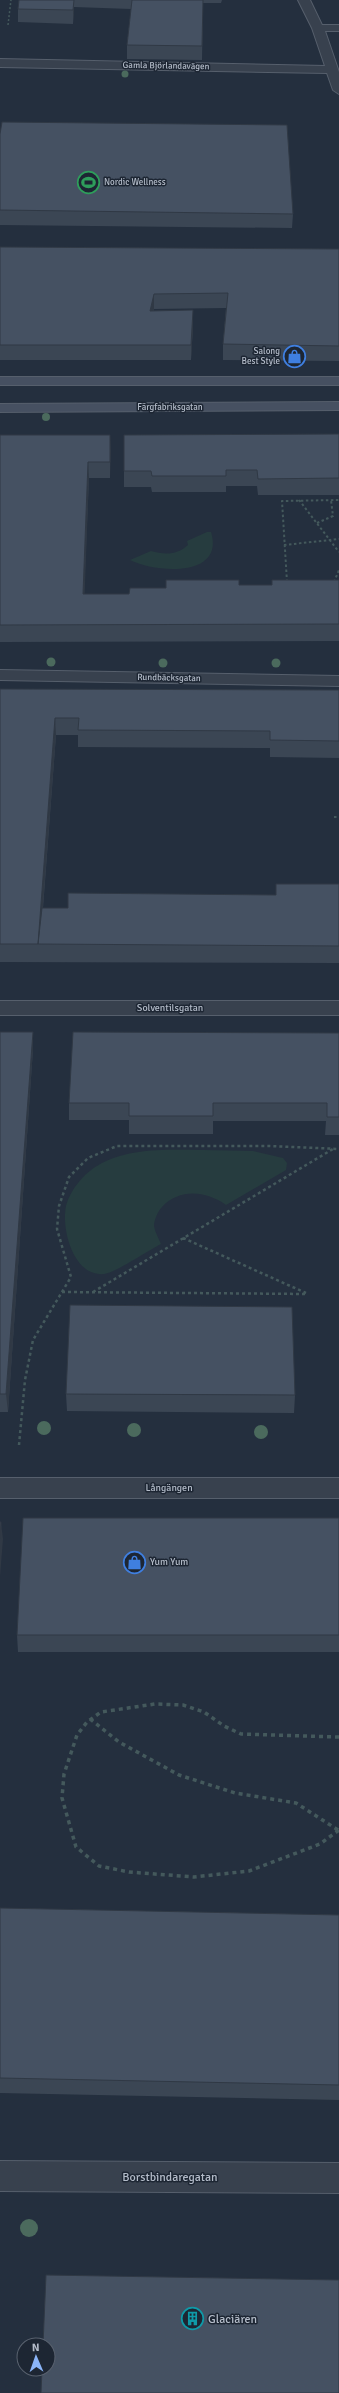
<svg xmlns="http://www.w3.org/2000/svg" width="339" height="2393" font-family="Signika,sans-serif">
  <rect width="100%" height="100%" fill="#242f3e"/>
  <path fill="#263c3f" d="M207 532H211C225 578 155 573 130 560L151 551C165 555 177 555 188 545L187 541Z
    M203 1150 253 1151 283 1158 287 1163 286 1170 226 1205C206 1191 180 1188 162 1207 158 1211 154 1220 154 1226 155 1232 159 1239 161 1244 149 1250 115 1273 104 1274 74 1277 61 1230 66 1206 70 1191 83 1174 97 1166 129 1147 167 1150 203 1150Z"/>
  <g fill="none" stroke-linecap="round" stroke-linejoin="round">
    <defs>
      <path id="street" d="M298 0H310L322 25H339V31H325L339 72V94L333 90 327 73 0 67V59L325 66 312 28Z
        M0 670 339 676V686L0 680Z
        M0 1001H339V1015H0Z
        M0 1478H339V1498H0Z
        M0 2161 339 2163V2193L0 2191Z"/>
      <path id="secondary" d="M0 377H339V385H0Z
        M339 402V410L0 412V404Z"/>
    </defs>
    <use href="#street" stroke="#565f6c" stroke-width="2"/>
    <use href="#secondary" stroke="#565f6c" stroke-width="2"/>
    <path stroke="#44595c" stroke-width="1.5" stroke-dasharray="2 2" stroke-linecap="butt" d="M8 25 11 0"/>
    <path stroke="#44595c" stroke-width="2" stroke-dasharray="2.5 2.5" stroke-linecap="butt" d="M299 500 339 552
      M317 523 333 516 331 500
      M284 545 339 539
      M287 582 282 501 339 500
      M334 582 339 570
      M334 817H339"/>
    <path stroke="#44595c" stroke-width="2.5" stroke-dasharray="3 3" stroke-linecap="butt" d="M183 1238 306 1293
      M62 1292 308 1294
      M93 1292 333 1149
      M19 1445 25 1380 33 1340 71 1277 57 1229 59 1206 69 1177 88 1158 117 1146H270L339 1149"/>
    <path stroke="#44595c" stroke-width="3.5" stroke-dasharray="4 4" stroke-linecap="butt" d="M90 1719 119 1742 179 1775 235 1793 296 1803 338 1830
      M339 1737 241 1734 224 1726 204 1712 183 1705 155 1704 101 1712 87 1722 77 1735 64 1774 62 1798 76 1847 99 1866 129 1872 194 1877 249 1871 320 1844 339 1830"/>
    <use href="#street" fill="#38414e" fill-rule="evenodd"/>
    <use href="#secondary" fill="#465061" fill-rule="evenodd"/>
  </g>
  <g fill="#4b6a5d">
    <circle cx="125" cy="74" r="3.5"/>
    <circle cx="46" cy="417" r="4"/>
    <circle cx="51" cy="662" r="4.5"/>
    <circle cx="163" cy="663" r="4.5"/>
    <circle cx="276" cy="663" r="4.5"/>
    <circle cx="44" cy="1428" r="7"/>
    <circle cx="134" cy="1430" r="7"/>
    <circle cx="261" cy="1432" r="7"/>
    <circle cx="29" cy="2228" r="9"/>
  </g>
  <path fill="#3b4654" d="M19 0H222L221 3H203L202 60 127 59V45L131 9 74 7 73 24 18 22V9Z
    M0 134 293 214 292 228 0 225Z
    M0 247 339 249V361L223 360V344L226 308 154 309V311L193 310V326L191 360H0Z
    M339 434V495H258L257 486H226V492H152L151 487H124V471Z
    M0 435H110V478H89L84 594H129L166 588 239 585H272L339 580V641L0 642Z
    M0 689 339 690V758L270 757V748L78 747V735H56L43 908H68L276 895 339 884V963L0 962Z
    M0 1032H33V1049L8 1412H0Z
    M339 1033V1135H325L326 1121H213V1134H129V1120H69V1103Z
    M66 1394 295 1395 294 1413 67 1411Z
    M339 1518V1652H18L17 1635Z
    M0 1908 339 1915V2100L0 2093Z"/>
  <path fill="#303945" d="M74 0V7L73 24V10Z
    M154 294V309L151 326 150 311Z
    M193 310V326L191 360V345Z
    M110 435 111 451 110 478Z
    M88 462 89 478 84 611 83 594Z
    M55 718 56 735 40 944H38Z
    M33 1032V1049L8 1412 6 1394Z
    M1 1522 3 1539 0 1577V1539Z"/>
  <path fill="#455162" stroke="#303945" d="M19 0H74L73 10 18 9Z
    M132 0H203L202 46 127 45Z
    M2 122 287 125 293 214 0 210V134Z
    M0 247 339 249V346L223 344 228 293 154 294 150 311 193 310 191 345H0Z
    M339 434V478L258 479 257 470H226V476H152L151 471H124V435Z
    M0 435H110V462H88L83 594H129L130 588H166V580H239V585H272V580H339V624L0 625Z
    M0 689 339 690V741L270 740V731L78 730 79 718H55L38 944H0Z
    M276 884H339V946L38 944 42 908H68V893L276 895Z
    M0 1032H33L6 1394H0Z
    M73 1032 339 1033V1117H327V1103H213V1116H129V1103H69Z
    M70 1305 292 1307 295 1395 66 1394Z
    M23 1518H339V1635H17Z
    M0 1522H1L0 1539Z
    M0 1908 339 1915V2085L0 2078Z
    M46 2275 339 2280V2393H41L42 2369H48V2345H43Z"/>
  <defs>
    <symbol id="stadium-ring" viewBox="-11 -11 22 22"><circle r="9.5" fill="#1d2633" stroke="#2e9e5b" stroke-width="1.5"/><path d="M0-5a6.5 5 0 1 0 0 10a6.5 5 0 1 0 0-10ZM-3.5-1.8h7v3.6h-7Z" fill="#2e9e5b"/></symbol>
    <symbol id="shop-ring" viewBox="-11 -11 22 22"><circle r="9.5" fill="#1d2633" stroke="#3f7fe0" stroke-width="1.5"/><path d="M-5-2.5h2.3a2.7 3.5 0 0 1 5.4 0H5L5.5 6h-11ZM-1.5-2.5h3a1.5 2.3 0 0 0-3 0Z" fill="#3f7fe0"/></symbol>
    <symbol id="building-ring" viewBox="-11 -11 22 22"><circle r="9.5" fill="#1d2633" stroke="#0f9aa8" stroke-width="1.5"/><path d="M-4-6H4V6H1V3H-1V6H-4ZM-2.5-4.3h1.7v1.8h-1.7ZM.8-4.3h1.7v1.8H.8ZM-2.5-1h1.7V.8h-1.7ZM.8-1h1.7V.8H.8Z" fill="#0f9aa8"/></symbol>
  </defs>
  <g fill-rule="evenodd">
    <use href="#stadium-ring" x="76" y="170" width="25" height="25"/>
    <use href="#shop-ring" x="282" y="344" width="25" height="25"/>
    <use href="#shop-ring" x="122" y="1550" width="25" height="25"/>
    <use href="#building-ring" x="180" y="2306" width="25" height="25"/>
  </g>
  <g text-anchor="middle" dominant-baseline="central" stroke-width="3" stroke-linejoin="round" paint-order="stroke">
    <g font-size="9" fill="#b4bcc9" stroke="#1d2633">
      <text transform="translate(166 66) rotate(1)">Gamla Björlandavägen</text>
      <text x="170" y="407">Färgfabriksgatan</text>
      <text transform="translate(169 678) rotate(1)">Rundbäcksgatan</text>
    </g>
    <g font-size="9" fill="#b4bcc9" stroke="#1d2633" text-anchor="start">
      <text x="104" y="182">Nordic Wellness</text>
      <text x="280" y="351" text-anchor="end">Salong<tspan x="280" dy="10">Best Style</tspan></text>
    </g>
    <g font-size="10" fill="#b4bcc9" stroke="#1d2633">
      <text x="170" y="1008">Solventilsgatan</text>
      <text x="169" y="1488">Långängen</text>
    </g>
    <g font-size="10" fill="#b4bcc9" stroke="#1d2633" text-anchor="start">
      <text x="150" y="1562">Yum Yum</text>
    </g>
    <g font-size="12" fill="#b4bcc9" stroke="#1d2633">
      <text x="170" y="2177">Borstbindaregatan</text>
    </g>
    <g font-size="12" fill="#b4bcc9" stroke="#1d2633" text-anchor="start">
      <text x="208" y="2319">Glaciären</text>
    </g>
  </g>
  <g transform="translate(36 2357) rotate(358)"><circle r="19" fill="#1d2633" stroke="#59626f"/>
  <path d="M0-3L7 15L0 10L-7 15Z" fill="#8ab4f8"/>
  <text y="-6" font-size="11" font-weight="bold" text-anchor="middle" fill="#b4bcc9">N</text>
  </g>
</svg>
